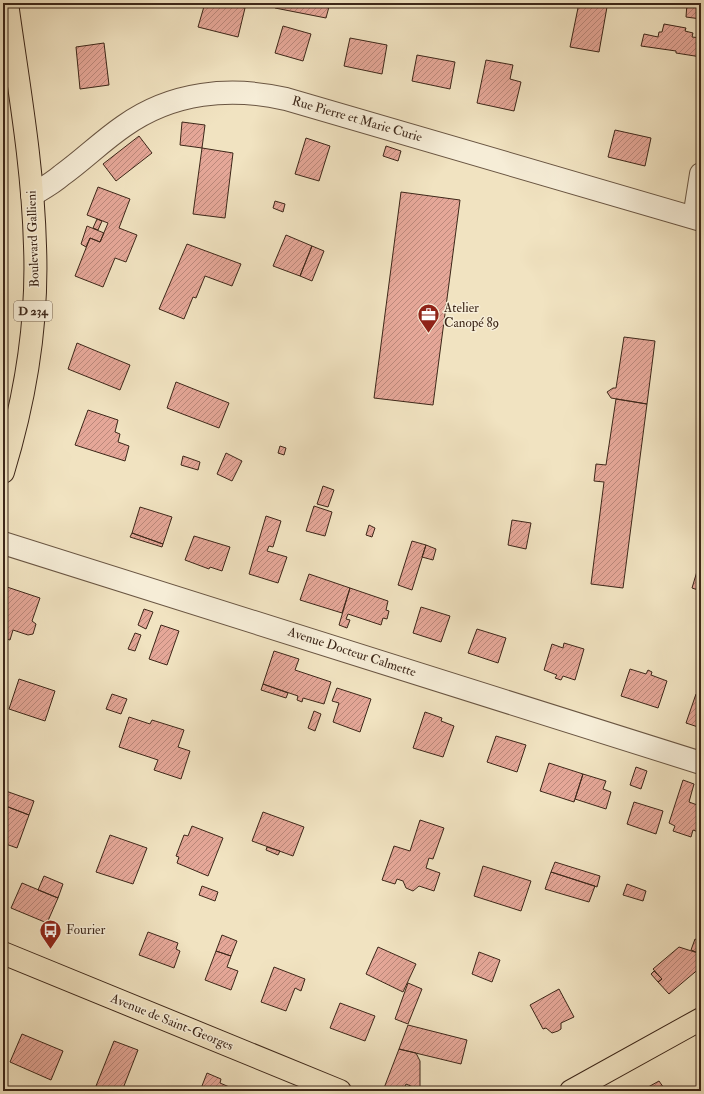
<svg xmlns="http://www.w3.org/2000/svg" width="704" height="1094" font-family="'IM FELL Double Pica',serif">
  <defs>
    <pattern id="building-hatch" width="6" height="6" patternUnits="userSpaceOnUse"><rect width="6" height="6" fill="#e5a798"/><path d="M-1 1l2-2M0 6l6-6M5 7l2-2" fill="none" stroke="#bb887b"/></pattern>
  </defs>
  <rect width="100%" height="100%" fill="#f1e3c1"/>
  <filter id="stains"><feTurbulence type="fractalNoise" baseFrequency=".005" numOctaves="4"/><feColorMatrix values="0 0 0 0 .2 0 0 0 0 .09 0 0 0 0 .02 0 0 0 .5 -.17"/></filter>
  <radialGradient id="worn" r=".72"><stop offset=".6" stop-color="#630" stop-opacity="0"/><stop offset="1" stop-color="#630" stop-opacity=".3"/></radialGradient>
  <path fill="url(#building-hatch)" stroke="#3d2719" d="M205 3H224L245 8 238 37 198 27Z
    M277 3H330L326 18 275 8Z
    M579 3 607 7 599 52 570 47Z
    M687 3H701V19L686 17Z
    M664 24 686 28 685 31 693 33 692 37 701 38V57L676 53V51L641 46 644 34 658 37 659 32H662Z
    M283 26 311 34 303 61 275 53Z
    M350 38 387 45 382 74 344 66Z
    M104 43 109 85 80 89 76 47Z
    M417 55 455 62 450 89 412 81Z
    M486 60 513 65 510 79 521 82 514 111 477 103Z
    M182 122 205 125 202 148 180 145Z
    M615 130 651 138 645 166 608 157Z
    M139 136 152 153 116 181 103 164Z
    M306 138 330 146 319 181 295 174Z
    M386 146 401 151 398 161 383 156Z
    M202 148 233 153 225 218 193 214Z
    M98 187 130 199 119 228 137 235 126 262 115 258 103 287 75 276 90 238 100 242 108 223 87 215Z
    M401 192 460 200 433 405 374 398Z
    M275 201 285 204 283 212 273 208Z
    M97 219 102 221 98 230 93 228Z
    M87 226 104 233 100 242 90 238 86 247 81 244Z
    M286 235 312 246 300 276 273 266Z
    M187 244 241 264 232 286 205 276 196 298 193 297 184 319 159 309Z
    M312 246 324 251 312 281 300 276Z
    M624 337 655 341 647 404 611 398 607 392 613 388H616Z
    M77 343 130 365 120 390 68 369Z
    M176 382 229 403 219 428 167 408Z
    M616 399 647 404 623 588 591 584 604 482 594 481 596 464 606 465Z
    M88 410 118 420 115 432 120 434 118 442 129 446 125 461 75 445Z
    M280 446 286 448 284 455 278 453Z
    M226 453 242 461 232 481 217 474Z
    M183 456 200 462 198 470 181 465Z
    M323 486 334 490 328 507 317 504Z
    M314 506 332 512 325 536 306 531Z
    M140 507 172 517 163 544 132 533Z
    M266 516 281 521 273 547 269 546 267 551 287 557 278 583 249 574Z
    M512 520 531 523 526 549 508 545Z
    M369 525 375 528 372 537 366 535Z
    M132 533 163 544 162 547 130 537Z
    M194 536 230 547 222 571 210 567 209 569 185 560Z
    M412 541 426 545 412 590 398 585Z
    M426 545 436 549 433 560 422 557Z
    M701 558V591L692 588Z
    M309 574 350 588 342 613 300 600Z
    M7 587 40 598 32 621 36 624 33 634 28 635 13 630 10 640 3 638V597Z
    M350 588 388 601 386 610 389 611 387 619 383 618 381 625 348 614 346 619 350 620 347 628 339 625Z
    M421 607 450 616 441 642 413 633Z
    M144 609 153 612 146 629 138 625Z
    M161 625 179 631 167 665 149 659Z
    M477 629 506 638 498 663 468 653Z
    M135 633 141 635 135 651 128 649Z
    M564 643 584 649 575 680 563 676 561 680 555 678 557 675 544 670 552 644 563 648Z
    M274 651 299 659 295 670 331 682 324 704 303 698 302 702 297 700 298 696 263 684Z
    M630 669 646 674 648 670 652 672 651 675 667 681 658 708 621 696Z
    M19 679 55 691 45 721 9 709Z
    M263 684 288 693 286 698 261 690Z
    M337 688 371 699 360 732 333 722 339 703 332 701Z
    M112 694 127 699 121 714 106 709Z
    M696 694 701 695V728L686 723Z
    M314 711 321 714 315 731 308 728Z
    M425 712 442 718 441 721 454 726 443 757 413 748Z
    M129 717 150 724 152 720 184 730 178 747 190 751 181 779 154 770 158 760 119 747Z
    M496 736 526 745 517 772 487 762Z
    M549 763 583 774 574 802 540 791Z
    M636 767 647 771 641 789 630 785Z
    M583 774 606 781 603 789 611 792 606 809 575 799Z
    M683 780 694 784 689 802 700 806 701 805V833L693 830 691 837 673 831 675 826 669 823Z
    M3 790 34 801 29 815 3 805Z
    M634 802 663 811 656 834 627 824Z
    M3 805 29 815 17 848 3 843Z
    M263 812 304 827 293 856 252 841Z
    M420 820 444 828 433 859 429 858 426 868 440 873 434 891 419 886 413 891 406 888 403 881 397 879 395 884 382 880 394 846 410 851Z
    M192 826 223 838 208 876 177 863 179 857 176 856 184 835 188 836Z
    M110 835 147 848 133 884 96 872Z
    M267 847 280 851 278 855 266 850Z
    M555 862 600 876 597 887 551 872Z
    M483 866 531 881 521 911 474 896Z
    M551 872 595 886 589 902 545 889Z
    M44 876 63 884 58 898 38 890Z
    M22 883 58 898 47 923 11 908Z
    M627 884 646 891 643 901 623 895Z
    M202 886 218 892 215 901 199 895Z
    M148 932 178 943 176 949 180 951 174 968 139 955Z
    M222 935 237 941 231 956 216 951Z
    M695 939 701 941V954L691 950Z
    M378 947 416 964 403 992 366 974Z
    M679 947 701 954V967L669 994 658 982 662 979 653 969Z
    M216 951 231 956 227 967 238 971 231 990 205 980Z
    M479 952 500 960 492 982 472 974Z
    M274 967 305 979 301 991 295 988 286 1011 261 1002Z
    M654 971 662 979 658 982 651 974Z
    M408 983 422 989 408 1024 395 1019Z
    M559 989 574 1017 561 1023V1029L558 1031 552 1033 546 1028 543 1029 530 1005Z
    M340 1003 375 1016 365 1041 330 1028Z
    M408 1025 467 1040 461 1064 399 1049Z
    M22 1034 63 1051 51 1080 10 1062Z
    M114 1041 138 1050 122 1091H94Z
    M399 1049 416 1053 420 1061V1090L406 1084 403 1091 384 1088Z
    M207 1073 221 1079 220 1083 234 1089V1091H200Z
    M659 1081 666 1091H641Z"/>
  <g fill="none" stroke-linecap="round" stroke-linejoin="round">
    <defs>
      <path id="minor" d="M32 195C42 189 53 183 62 175 83 160 102 141 124 126 172 92 230 86 286 99L701 220
        M694 218 701 174
        M3 543 701 763"/>
      <path id="major" d="M3 472C25 400 38 322 35 246 33 165 18 83 7 3
        M3 953 340 1091
        M571 1091 701 1019"/>
    </defs>
    <use href="#minor" stroke="#6a5643" stroke-width="24"/>
    <use href="#major" stroke="#3d2719" stroke-width="24"/>
    <use href="#minor" stroke="#f6edd7" stroke-width="22"/>
    <use href="#major" stroke="#f1e3c1" stroke-width="22"/>
  </g>
  <defs>
    <symbol id="office-pin" viewBox="-11 -11 22 30"><path d="M0 17L-7.5 6A9.5 9.5 0 1 1 7.5 6Z" fill="#8f2418" stroke="#f6edd7"/><path d="M-6-3h4V-5.5h4V-3h4V5H-6ZM-1-4.5V-3h2v-1.5ZM-6 0V1H6V0Z" fill="#fff"/></symbol>
    <symbol id="bus-pin" viewBox="-11 -11 22 30"><path d="M0 17L-7.5 6A9.5 9.5 0 1 1 7.5 6Z" fill="#8f2418" stroke="#f6edd7"/><path d="M-5-6H5V4H4V6H2V4H-2V6H-4V4H-5ZM-3.5-4V0h7V-4ZM-3.5 1.2v1.5H-2V1.2ZM2 1.2v1.5H3.5V1.2Z" fill="#fff"/></symbol>
  </defs>
  <g fill-rule="evenodd">
    <use href="#office-pin" x="416" y="302" width="25" height="34"/>
    <use href="#bus-pin" x="38" y="918" width="25" height="34"/>
  </g>
  <g text-anchor="middle" dominant-baseline="central" stroke-width="3" stroke-linejoin="round" paint-order="stroke">
    <rect fill="#f6edd7" stroke="#746252" stroke-width="1" x="14" y="301" width="38" height="20" rx="3"/>
    <g font-size="12" font-weight="bold" fill="#3d2719">
      <text x="33" y="311">D 234</text>
    </g>
    <g font-size="13" fill="#3d2719" stroke="#f6edd7">
      <text transform="translate(357 119) rotate(16)">Rue Pierre et Marie Curie</text>
      <text transform="translate(33 239) rotate(-92)">Boulevard Gallieni</text>
      <text transform="translate(352 652) rotate(18)">Avenue Docteur Calmette</text>
      <text transform="translate(172 1022) rotate(22)">Avenue de Saint-Georges</text>
    </g>
    <g font-size="13" fill="#3d2719" stroke="#f6edd7" text-anchor="start">
      <text x="444" y="308">Atelier<tspan x="444" dy="15">Canopé 89</tspan></text>
      <text x="66" y="930">Fourier</text>
    </g>
  </g>
  <rect width="704" height="1094" fill="none" stroke="#f1e3c1" stroke-width="16"/>
  <rect x="4" y="4" width="696" height="1086" fill="none" stroke="#3d2719" stroke-width="2"/>
  <rect x="8" y="8" width="688" height="1078" fill="none" stroke="#3d2719"/>
  <rect width="100%" height="100%" filter="url(#stains)"/>
  <rect width="100%" height="100%" fill="url(#worn)"/>
</svg>
